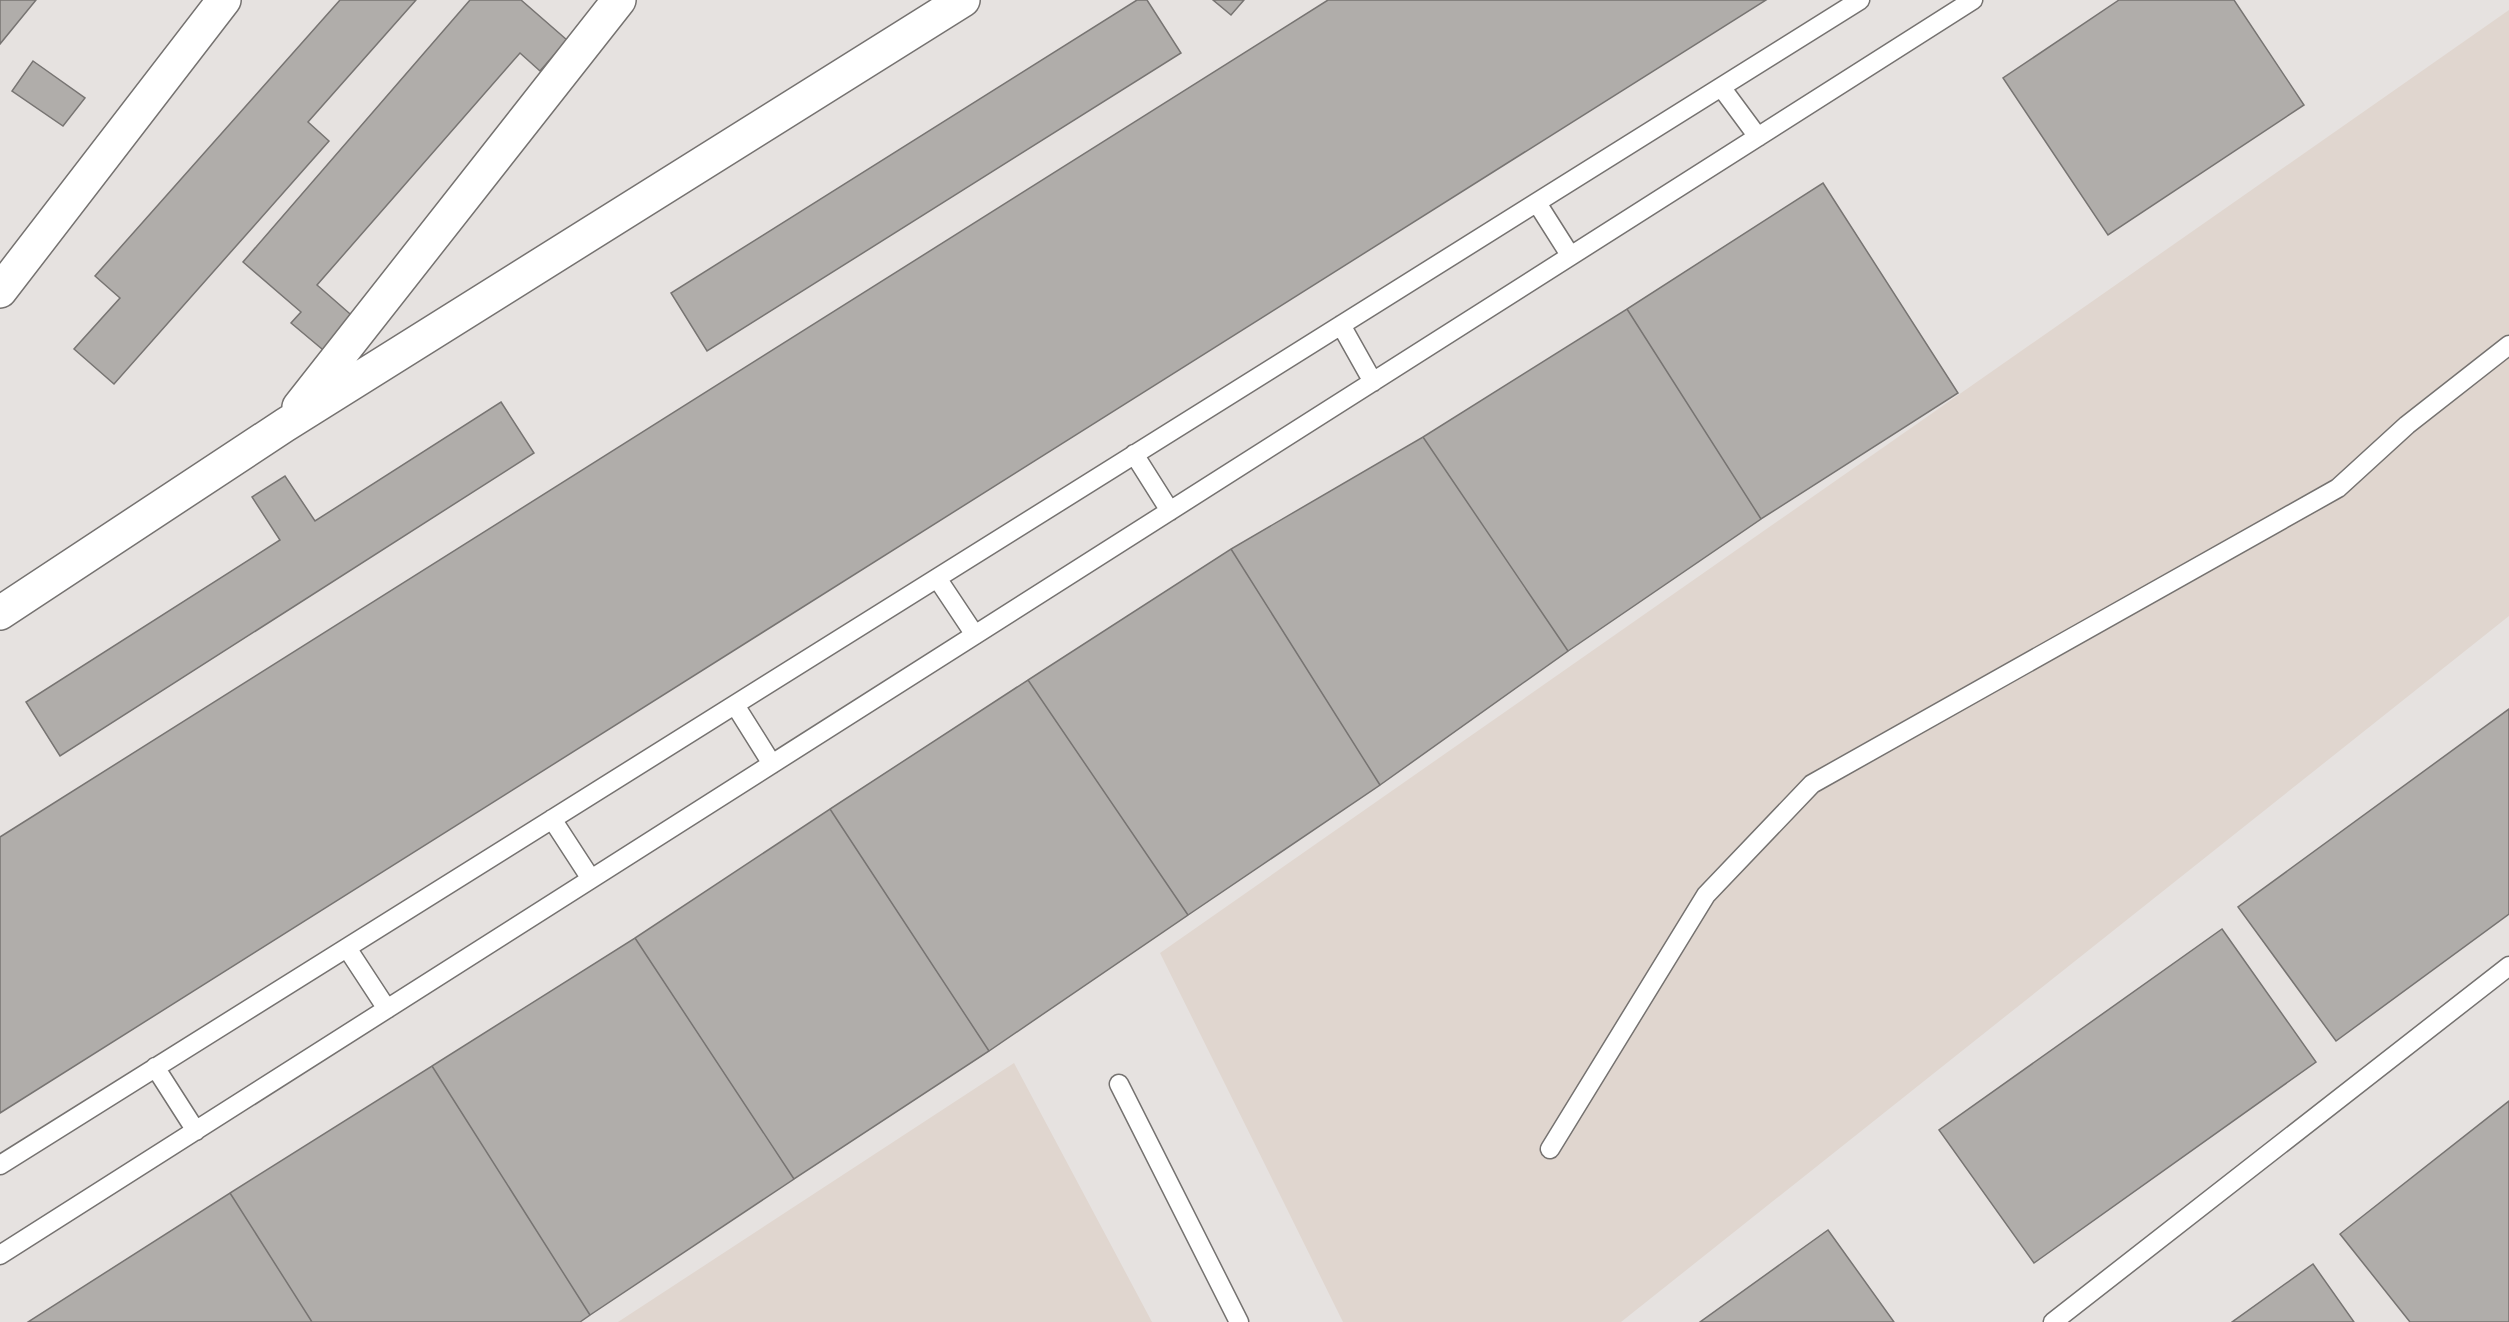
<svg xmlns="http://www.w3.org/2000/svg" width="2509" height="1322" font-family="'Golos Text',sans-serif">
  <rect width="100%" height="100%" fill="#e6e2e0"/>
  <path fill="#e0d6cf" d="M2509 10V616L1621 1322H1343L1160 953Z
    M1014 1063 1152 1322H618Z"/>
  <path fill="#b0adaa" stroke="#777472" stroke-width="1.5" d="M0 0H36L0 44Z
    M340 0H416L308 122 329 141 114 384 74 349 120 298 95 276Z
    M470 0H521L567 40 540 71 520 53 317 285 357 320 328 354 291 323 301 312 243 262Z
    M1137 0H1147L1181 53 707 351 671 293Z
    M1213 0H1244L1231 15Z
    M1328 0H1766L0 1113V837Z
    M2119 0H2234L2304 105 2108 235 2003 78Z
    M33 61 85 98 63 126 12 91Z
    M1823 183 1958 393 1761 519 1627 309Z
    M1627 309 1761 519 1568 651 1423 437Z
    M501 402 534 453 60 756 26 702 280 540 252 497 285 476 315 521Z
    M1423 437 1568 651 1380 785 1231 549Z
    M1231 549 1380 785 1188 915 1028 680Z
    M1028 680 1188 915 989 1051 830 809Z
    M2509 709V914L2336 1041 2238 907Z
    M830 809 989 1051 794 1179 635 938Z
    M2222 929 2316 1062 2034 1263 1939 1130Z
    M635 938 794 1179 590 1315 432 1066Z
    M432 1066 590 1315 580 1322H312L230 1193Z
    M2509 1101V1322H2410L2340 1234Z
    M230 1193 312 1322H28Z
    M1828 1230 1894 1322H1700Z
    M2313 1264 2354 1322H2232Z"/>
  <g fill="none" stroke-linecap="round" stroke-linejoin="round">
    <defs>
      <path id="service" d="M1721 87 1758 137
        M1537 203 1570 255
        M1341 325 1373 382
        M1134 454 1170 511
        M937 578 975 635
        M735 705 772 764
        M552 819 591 879
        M347 948 387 1009
        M155 1067 196 1131
        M1119 1084 1239 1322
        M1550 1149 1706 895 1812 784 2338 488 2407 425 2509 345
        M0 1165 1860 0
        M0 1255 1973 0
        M2053 1322 2509 966"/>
      <path id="minor" d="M0 291 224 0
        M299 407 619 0
        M0 613 285 425 963 0"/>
    </defs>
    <use href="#service" stroke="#757270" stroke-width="21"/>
    <use href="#minor" stroke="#757270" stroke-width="36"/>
    <use href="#service" stroke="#fff" stroke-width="18"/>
    <use href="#minor" stroke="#fff" stroke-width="33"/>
  </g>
</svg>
